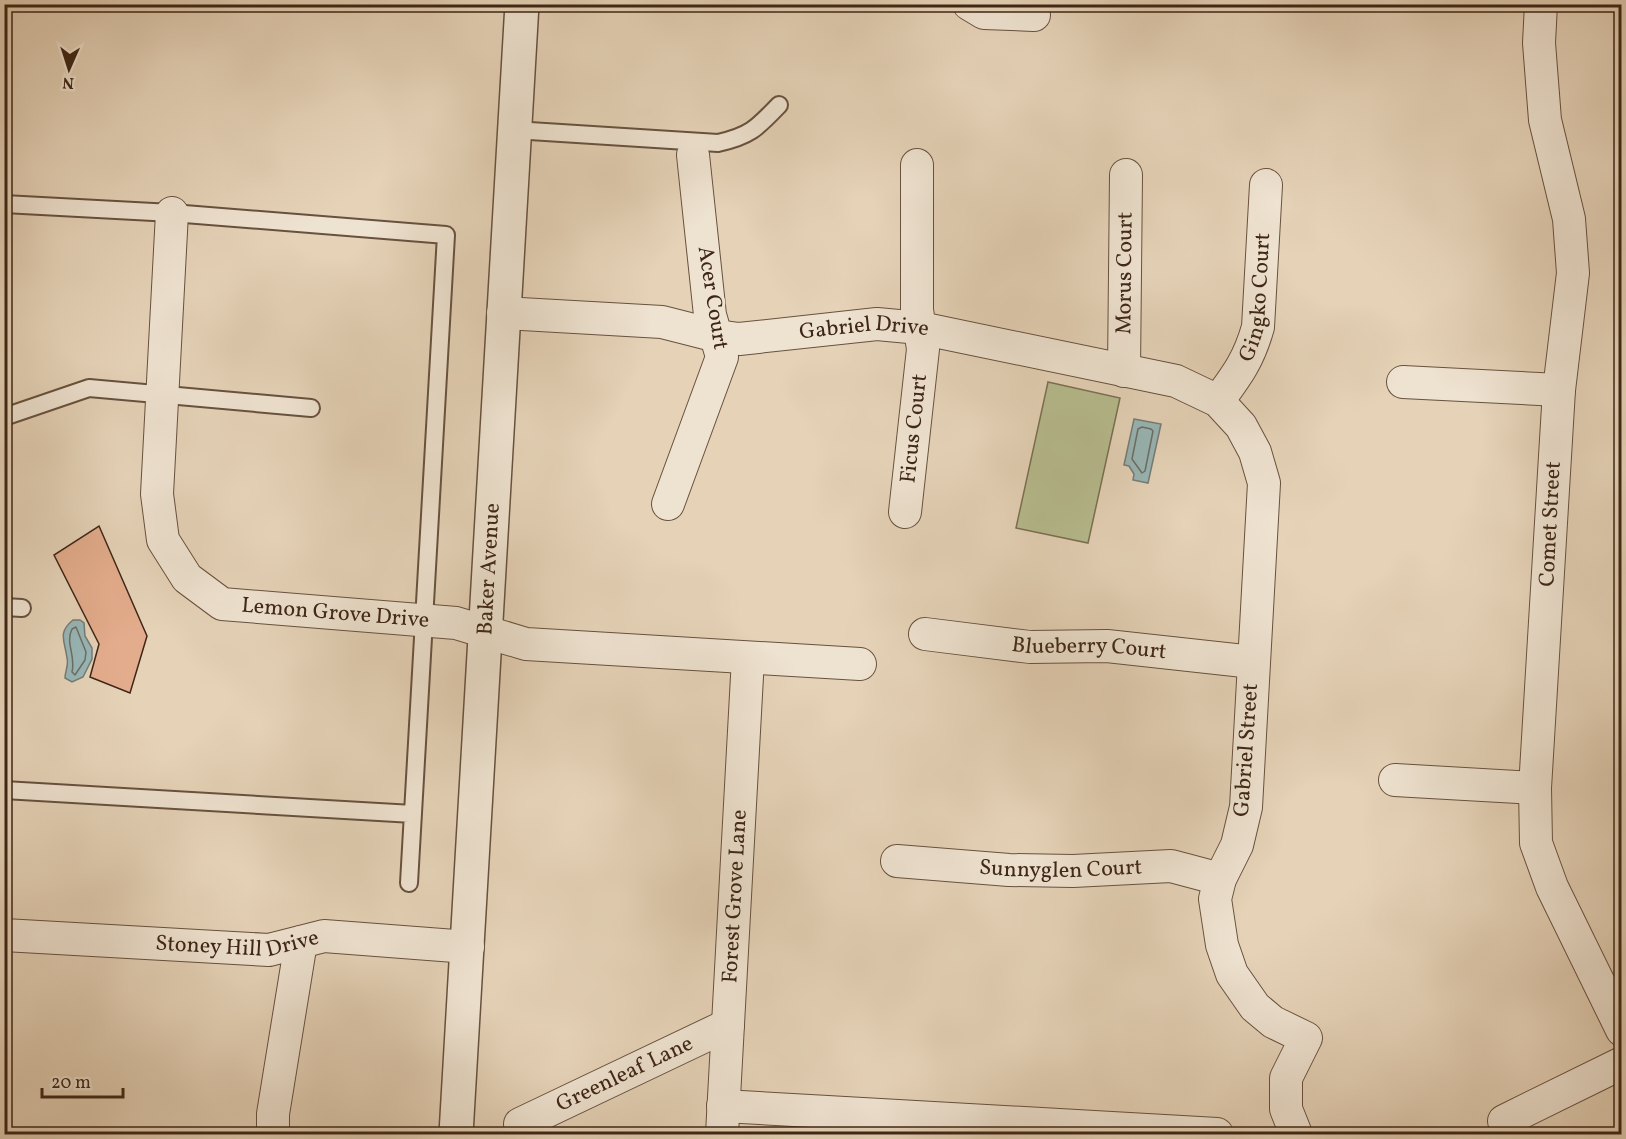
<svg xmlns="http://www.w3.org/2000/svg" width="1626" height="1139" font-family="Vollkorn,serif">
  <rect width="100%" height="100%" fill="#e5d2b7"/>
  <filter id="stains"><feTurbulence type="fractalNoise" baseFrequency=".00333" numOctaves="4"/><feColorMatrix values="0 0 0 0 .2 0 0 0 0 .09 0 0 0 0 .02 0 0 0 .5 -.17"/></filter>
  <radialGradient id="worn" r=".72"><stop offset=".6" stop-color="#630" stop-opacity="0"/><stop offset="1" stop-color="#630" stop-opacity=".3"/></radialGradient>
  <path fill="#b6bb8d" stroke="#7a7052" stroke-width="1.5" d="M1048 382 1120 398 1088 543 1016 528Z"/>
  <path fill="#98b6b6" stroke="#747c76" stroke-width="1.5" d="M1134 419 1161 424 1148 483 1133 480 1134 474 1129 466 1124 465Z
    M73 620H80L84 623 85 636 92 648V659L83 677 72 682 65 678C65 671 69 665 67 658 65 641 57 633 73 620Z"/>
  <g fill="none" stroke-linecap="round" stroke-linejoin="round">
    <path stroke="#6b6e66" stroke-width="1.5" d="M1142 427 1151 429 1153 431 1145 471 1142 473 1132 459 1138 429Z
      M76 627 86 652 85 660 75 675 72 672C76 655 65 643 72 629Z"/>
  </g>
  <path fill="#e3ac8c" stroke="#3e2616" stroke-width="1.5" d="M99 526 147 636 130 693 90 677 99 644 54 555Z"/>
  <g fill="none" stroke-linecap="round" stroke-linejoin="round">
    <defs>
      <path id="service" d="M514 130 718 143C750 136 757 128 779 105
        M4 204 172 213 446 235 409 883
        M4 417 89 388 311 408
        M4 607 22 608
        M4 790 413 814"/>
      <g id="minor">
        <path d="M969 4 984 13 1034 15"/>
        <path d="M1541 4 1539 43 1545 120 1569 219 1573 273 1559 390 1535 788 1536 843 1552 887 1622 1030"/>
        <path id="s1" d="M172 213 157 494 163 540 187 578 222 604 456 623 526 644 860 664"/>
        <path id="s2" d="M503 313 662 322 717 336 739 339 877 324 920 328 1176 381 1218 401 1241 426 1255 452 1264 483 1246 807 1237 845 1220 879 1215 899 1222 945 1232 974 1255 1007 1273 1022 1306 1038 1286 1078V1109L1296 1134"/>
        <path id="s3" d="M1124 371 1126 175"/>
        <path d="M1403 382 1559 390"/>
        <path id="s4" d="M1218 401C1238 374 1249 359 1258 327L1266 185"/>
        <path d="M668 504 722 357 710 315 693 155"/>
        <path id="s5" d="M905 512 923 349 917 310V165"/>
        <path id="s6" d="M925 634 1030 647 1107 646 1253 662"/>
        <path d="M1395 780 1535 788"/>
        <path id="s7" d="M897 861 1009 870 1073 871 1171 866 1220 879"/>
        <path id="s8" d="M4 935 269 950 324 936 468 947"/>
        <path d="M723 1106 1217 1134"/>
        <path d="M1504 1121 1622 1063"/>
        <path id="s9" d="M520 1124 728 1025"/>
        <path d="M273 1134V1114L301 942"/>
        <path id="s10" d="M722 1134 748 658"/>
      </g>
      <g id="tertiary">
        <path id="s11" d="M456 1134 522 4"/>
      </g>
    </defs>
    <use href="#service" stroke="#68513e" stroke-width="20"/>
    <use href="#minor" stroke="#68513e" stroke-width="34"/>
    <use href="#tertiary" stroke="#68513e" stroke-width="36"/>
    <use href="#service" stroke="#eee2d0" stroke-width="16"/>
    <use href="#minor" stroke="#eee2d0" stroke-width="32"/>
    <use href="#tertiary" stroke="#eee2d0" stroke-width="33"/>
  </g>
  <g text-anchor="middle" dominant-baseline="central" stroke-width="6" stroke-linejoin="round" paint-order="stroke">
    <g font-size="22" fill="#3e2616" stroke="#eee2d0">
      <text stroke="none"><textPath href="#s3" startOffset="98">Morus Court</textPath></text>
      <text stroke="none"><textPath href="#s4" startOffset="114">Gingko Court</textPath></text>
      <text transform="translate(712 298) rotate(81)">Acer Court</text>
      <text stroke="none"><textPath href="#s2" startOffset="364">Gabriel Drive</textPath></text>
      <text stroke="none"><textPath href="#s5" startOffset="84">Ficus Court</textPath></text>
      <text transform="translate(1551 524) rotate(-87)">Comet Street</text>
      <text stroke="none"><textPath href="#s11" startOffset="566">Baker Avenue</textPath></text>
      <text stroke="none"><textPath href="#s1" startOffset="530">Lemon Grove Drive</textPath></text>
      <text stroke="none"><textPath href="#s6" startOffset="165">Blueberry Court</textPath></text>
      <text transform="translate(1247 750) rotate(-86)">Gabriel Street</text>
      <text stroke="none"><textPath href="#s7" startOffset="164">Sunnyglen Court</textPath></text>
      <text stroke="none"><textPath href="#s10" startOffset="238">Forest Grove Lane</textPath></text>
      <text stroke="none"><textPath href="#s8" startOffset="234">Stoney Hill Drive</textPath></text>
      <text stroke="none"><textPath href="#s9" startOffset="116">Greenleaf Lane</textPath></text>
    </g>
  </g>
  <rect width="1626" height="1139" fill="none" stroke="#e5d2b7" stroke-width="24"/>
  <rect x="6" y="6" width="1614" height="1127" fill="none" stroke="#3e2616" stroke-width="3"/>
  <rect x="12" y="12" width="1602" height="1115" fill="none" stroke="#3e2616" stroke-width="1.5"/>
  <g transform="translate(69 69) rotate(183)" stroke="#eee2d0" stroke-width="4.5" paint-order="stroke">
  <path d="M0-4.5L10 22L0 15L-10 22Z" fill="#3e2616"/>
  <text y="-9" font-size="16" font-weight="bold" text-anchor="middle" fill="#3e2616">N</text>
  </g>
  <path d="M42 1088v9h81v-9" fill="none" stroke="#3e2616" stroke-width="3"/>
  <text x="51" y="1088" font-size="18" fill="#3e2616" stroke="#eee2d0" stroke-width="4.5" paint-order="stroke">20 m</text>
  <rect width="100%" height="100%" filter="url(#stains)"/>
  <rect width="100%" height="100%" fill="url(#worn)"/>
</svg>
